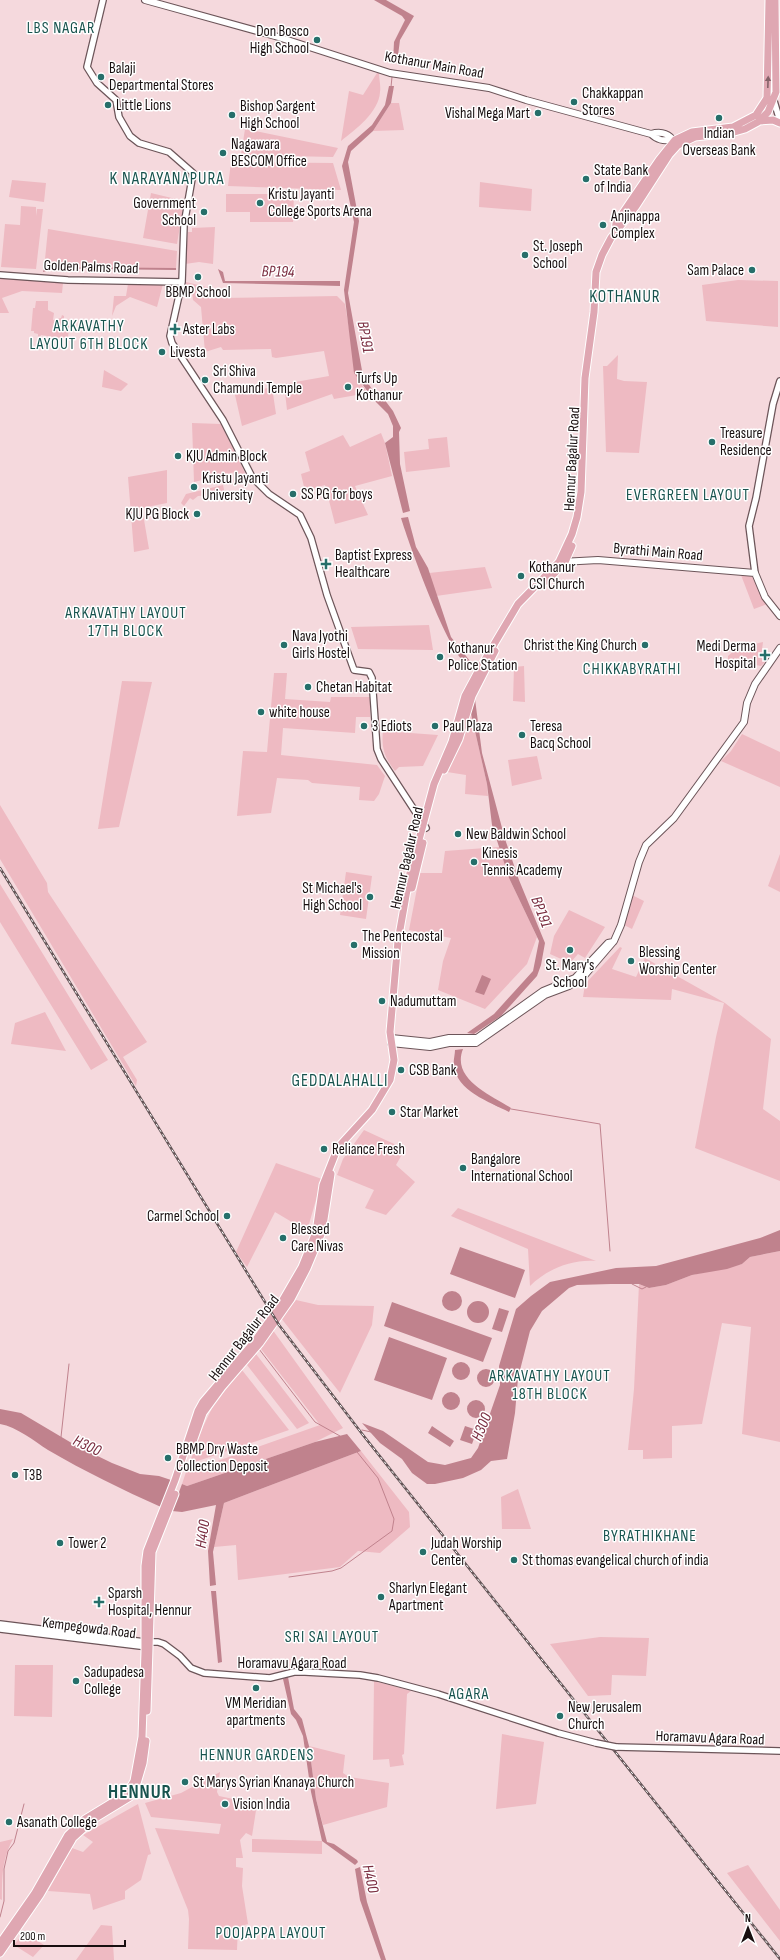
<svg xmlns="http://www.w3.org/2000/svg" width="780" height="1960" font-family="'Sofia Sans Condensed',sans-serif">
  <rect width="100%" height="100%" fill="#f5d9dd"/>
  <path fill="#eebac2" d="M377 73H379C379 79 381 86 380 92 379 112 355 130 341 141L349 91 363 95Z
    M391 103H399L404 130 373 131Z
    M245 129 338 148 333 157 241 155Z
    M231 162 333 163 341 190 228 186Z
    M12 180 46 183 44 202 9 197Z
    M480 182 532 189 531 211 479 207Z
    M151 193 184 201 177 244 143 238Z
    M226 194H294L293 222H250V212H226Z
    M21 206 36 207V216L37 209H43L36 269 1 267 5 224 20 225Z
    M215 227 213 264 199 262 185 264 188 232H192V228Z
    M48 229 177 251 176 268 44 269Z
    M0 278 63 283 62 293 22 291 2 298 9 313H0Z
    M738 280 778 281V327L706 321 702 285Z
    M186 282 214 289 215 295 221 298 337 296 345 304 357 378 368 393 334 399 332 394 287 410 284 384 329 376 324 351 276 358 272 357 271 349 223 350 221 347 205 352 201 307 193 300 192 291H184Z
    M128 284H163L157 307 130 297 116 306 112 316 114 296H126Z
    M36 301H48V310L54 313 53 320 61 318 62 315 64 316V319H68L70 322 68 337 60 338 41 335 40 337H38V334L34 333V331H31L33 308H35Z
    M618 355 617 379 624 381 647 382 639 453 606 452 603 366H607Z
    M104 370 128 384 121 391 102 387Z
    M272 387 276 414 242 426 235 395Z
    M192 423 221 424 246 475 236 478 235 472 194 482Z
    M381 433 385 443 392 476 355 486 368 515 335 524 325 485 305 491 301 474 310 471 305 452 343 435 350 447Z
    M447 437 450 467 406 472 404 452 429 449 428 439Z
    M167 470V503L142 508 149 549 134 552 128 477Z
    M223 485 225 494 214 497 213 495 198 496 193 500 190 498 184 506 181 503 186 494Z
    M485 567 492 588 436 596 429 573Z
    M741 575H751L767 604 754 609Z
    M429 625 433 650 358 649 351 627Z
    M763 642 761 658 768 659 761 666 728 660V656L737 648Z
    M524 666 525 702 513 701 514 667Z
    M274 673H287L285 699 330 702 331 697H370V717H356L355 733 283 728 281 755 377 765 385 776 379 794 374 801 359 800 360 787 312 783 308 780 277 778 271 813 237 816 243 751 267 752Z
    M122 681 152 682 119 827 98 829Z
    M470 709 487 784 488 796 465 794 466 775 447 772 462 740Z
    M383 731 438 735 423 766 399 767 395 771C385 758 381 748 383 731Z
    M742 734 780 752V787L721 761 731 751Z
    M537 756 542 779 512 786 508 760Z
    M0 805 47 883 48 892 147 1042 123 1057 137 1080 136 1086 0 859Z
    M499 847 509 878 537 937 527 964 485 1009 438 990 443 961 451 938 409 930 420 873H442L445 851Z
    M780 854V892L768 886Z
    M346 872 372 876 366 919 340 915Z
    M0 884 108 1060 91 1070 0 922Z
    M632 895 644 901 632 929 624 925Z
    M569 910 605 927 585 958 578 954 570 963 550 954 554 936Z
    M620 947 622 948 612 969 636 977 645 958 725 1003 771 1039 763 1109 780 1121V1181L695 1148 716 1037 724 1003 672 989 671 1000 583 997 585 984Z
    M45 1012 66 1051 11 1044 15 1023Z
    M364 1130 405 1149 396 1165 415 1182 386 1215 365 1208 374 1190 337 1175 343 1159Z
    M276 1163 322 1179 307 1231 275 1212 247 1267 236 1252Z
    M458 1208 596 1261C572 1259 547 1269 530 1286L528 1249 451 1216Z
    M780 1251V1442L742 1434 751 1327 722 1323 702 1424 672 1426V1458L643 1459V1450H628L634 1389 639 1284 649 1288 666 1285 692 1275 742 1264 750 1257Z
    M296 1300 318 1305 374 1306 372 1325 340 1393 281 1318Z
    M272 1329 343 1428 315 1442 187 1486 182 1484 186 1472 320 1425 261 1349Z
    M256 1354 309 1423 297 1429 247 1365Z
    M242 1370 289 1430 189 1464 203 1427 214 1404Z
    M361 1451 409 1512 410 1527 380 1553 358 1551 340 1567 238 1580 236 1545 214 1547 224 1503Z
    M518 1489 531 1529H502L501 1497Z
    M600 1637 649 1638 646 1676 612 1675 611 1695 588 1696 550 1644Z
    M15 1665H53L52 1717 14 1716Z
    M374 1681 411 1691 407 1694 404 1754 402 1755 404 1765 390 1767 389 1759 373 1760Z
    M502 1734 544 1742 536 1804 496 1809Z
    M309 1746 345 1755 343 1773 349 1777 389 1783 387 1807 323 1825 316 1799Z
    M220 1772 217 1792 219 1796 257 1804 252 1836 246 1833 240 1840 243 1858H236V1867L243 1868 242 1886 248 1924 238 1927 237 1950 188 1949 189 1919 188 1910 155 1828 219 1834 221 1824 151 1817 145 1803 181 1793Z
    M138 1804 151 1854 148 1855 141 1880 125 1891V1899L93 1910 90 1894 48 1891 72 1848 83 1852 93 1842 83 1835Z
    M13 1839C2 1859 2 1877 2 1900L0 1899V1842Z
    M252 1839 322 1841V1854L252 1852Z
    M748 1865 780 1910V1941L727 1873Z
    M101 1925 112 1926 114 1960H76Z
    M24 1932 44 1945 33 1957 14 1945Z"/>
  <path fill="#c0828d" d="M374 0H386L414 16 400 40 397 63 393 62 394 42 405 20 402 16Z
    M389 86H394L391 103 373 131 351 151 348 162 359 221 348 293 363 376 372 389 381 395 393 411 401 428 399 432 400 464 410 511 403 513 385 443 393 437V426L388 414 374 400 354 373 344 290 354 222 342 166 348 146 372 125 385 105Z
    M53 267H62L176 268V270L85 269H53L43 272 44 269Z
    M218 269 223 272 225 281H340V286L223 283Z
    M408 517 416 547 428 568 451 637 470 661 467 664C448 654 409 544 401 518Z
    M475 699 482 753 505 839 519 880 545 943 541 965 537 976 501 1016 474 1034 467 1033 494 1014 533 971 539 941 509 878 492 825 487 784 470 709Z
    M482 975 491 979 484 995 475 992Z
    M463 1049C451 1079 491 1095 511 1108L509 1112C490 1102 456 1091 454 1065 453 1061 455 1055 455 1050Z
    M780 1230V1251L750 1257 742 1264 727 1269 692 1275 666 1285 649 1288 639 1284H611L577 1285 569 1288 542 1311 530 1331 518 1378 515 1413 507 1459 491 1461 481 1470 463 1478 435 1484H427L412 1473 402 1459 380 1443 362 1423 383 1431 428 1462 445 1465 471 1458 478 1448 500 1385 499 1366 516 1309 531 1296 550 1282 616 1268 656 1266 760 1238Z
    M460 1247 525 1270 515 1298 450 1274Z
    M442 1301a10 10 0 1 1 20 0a10 10 0 1 1-20 0Z
    M467 1312a11 11 0 1 1 22 0a11 11 0 1 1-22 0Z
    M392 1302 492 1338 483 1362 384 1326Z
    M499 1308 509 1311 502 1332 492 1329Z
    M389 1337 447 1358 432 1400 374 1380Z
    M452 1371a9 9 0 1 1 18 0a9 9 0 1 1-18 0Z
    M477 1378a9 9 0 1 1 18 0a9 9 0 1 1-18 0Z
    M442 1401a9 9 0 1 1 18 0a9 9 0 1 1-18 0Z
    M467 1409a9 9 0 1 1 18 0a9 9 0 1 1-18 0Z
    M0 1409 21 1413 75 1445 112 1463 140 1474 159 1476 171 1480 161 1507C123 1490 84 1471 48 1450 34 1441 17 1427 0 1424Z
    M432 1426 454 1441 450 1447 428 1433Z
    M465 1426 477 1430 472 1444 460 1440Z
    M347 1434 361 1451 224 1503 213 1552 216 1585 210 1586 208 1551 216 1505 182 1512 172 1511 182 1484 187 1486 315 1442Z
    M211 1591H216L222 1662 218 1663Z
    M288 1677 294 1709 302 1719 309 1746 316 1799 327 1842 334 1844 357 1860 358 1862 355 1865 322 1841 311 1792 303 1736 296 1720 291 1714 283 1679Z
    M360 1867 367 1902 386 1960H381L360 1900 355 1869Z"/>
  <g fill="none" stroke-linecap="round" stroke-linejoin="round">
    <path stroke="#c0828d" stroke-width="1" d="M391 87 392 77
      M492 1103 498 1106
      M511 1109 600 1124 610 1251
      M632 1284 642 1289 646 1287
      M259 1349 315 1422 340 1436
      M362 1430 371 1432
      M61 1437 69 1364
      M289 1577 332 1571 341 1568 392 1531 394 1519 378 1478 357 1452
      M0 1917 4 1901V1869L8 1851 14 1843 24 1804"/>
    <defs>
      <path id="tertiary" d="M103 0 87 67 97 83 116 100 119 117 130 136 139 143 169 152 193 173 184 225 182 282 170 336 172 343 223 420 252 477 269 494 300 515 311 538 327 595 354 670 369 672 372 678 377 749 381 759 426 828
        M771 100 774 101 780 121
        M0 275 68 280 182 282
        M755 573 749 526 756 498 773 404 780 381
        M0 1624 145 1642H158L164 1644 180 1656 191 1668 204 1673 270 1678 294 1672H305L360 1675 378 1678 438 1694 558 1733 596 1743
        M0 1629 148 1647
        M616 1747 780 1751"/>
      <path id="secondary" d="M145 0 275 36 390 73 489 88 526 100 651 134C656 139 664 142 672 139
        M651 134C658 132 667 132 672 139
        M561 562 598 560 755 573 765 597 780 616
        M391 1038 430 1042 449 1038H477L543 991 575 978 608 943 613 942
        M391 1043 430 1047 449 1043H476L545 995 569 986 584 976 614 941 621 925 639 862 646 845 674 818 744 722 747 703 755 684 780 648"/>
      <path id="primary" d="M759 121 773 120 780 123
        M615 233 616 223 659 160 675 140 692 132 733 127 756 115 767 98 769 0
        M547 581 565 562 572 546
        M444 770 459 739 472 696 495 651
        M412 888 423 843
        M192 1444 203 1413 222 1387 260 1343 291 1299 307 1268 322 1232 331 1174
        M147 1711 152 1552 175 1494
        M0 1943 35 1893 68 1835 85 1819 126 1794 134 1781 142 1737 145 1652V1566L147 1551 175 1480 198 1411 203 1402 255 1341 277 1310 302 1267 316 1232 323 1185 336 1152 341 1144 372 1110 390 1080 394 1060 390 1032 398 941 410 873 434 784 452 742 465 696 480 668 518 604 559 562 572 534 577 517 581 492 585 378 594 312 596 272 602 255 611 238 636 206 669 155 678 145 695 137 731 133 745 129 758 122 768 112 776 92 775 0
        M0 1953 40 1895 73 1838 94 1819 130 1797 135 1790 143 1763 146 1741"/>
    </defs>
    <use href="#tertiary" stroke="#6c5559" stroke-width="8"/>
    <use href="#secondary" stroke="#6c5559" stroke-width="8"/>
    <use href="#primary" stroke="#fff" stroke-width="9"/>
    <use href="#tertiary" stroke="#fff" stroke-width="5.5"/>
    <use href="#secondary" stroke="#fff" stroke-width="6"/>
    <use href="#primary" stroke="#dfa7b2" stroke-width="7"/>
    <defs>
      <path id="rail" d="M0 868 279 1325 363 1435 780 1959"/>
    </defs>
    <use href="#rail" stroke="#635456" stroke-width="2.5"/>
    <use href="#rail" stroke="#fff" stroke-width="1" stroke-dasharray="3" stroke-linecap="butt"/>
    <defs>
      <path id="tertiary-bridge" d="M596 1743 616 1747"/>
    </defs>
    <use href="#tertiary-bridge" stroke="#6c5559" stroke-width="8" stroke-linecap="butt"/>
    <use href="#tertiary-bridge" stroke="#fff" stroke-width="5.5"/>
  </g>
  <defs><path id="oneway-solid" d="M-6-.8H1V-3.2L6.5 0L1 3.2V.8H-6Z"/></defs>
  <use fill="#856269" href="#oneway-solid" transform="translate(768 82) rotate(-88)"/>
  <g fill="#266f6a" stroke="#fff" stroke-width="1.5">
    <circle cx="317" cy="40" r="4"/>
    <circle cx="101" cy="77" r="4"/>
    <circle cx="574" cy="102" r="4"/>
    <circle cx="108" cy="105" r="4"/>
    <circle cx="538" cy="113" r="4"/>
    <circle cx="232" cy="115" r="4"/>
    <circle cx="719" cy="118" r="4"/>
    <circle cx="223" cy="153" r="4"/>
    <circle cx="586" cy="179" r="4"/>
    <circle cx="260" cy="203" r="4"/>
    <circle cx="204" cy="212" r="4"/>
    <circle cx="603" cy="225" r="4"/>
    <circle cx="525" cy="255" r="4"/>
    <circle cx="752" cy="270" r="4"/>
    <circle cx="198" cy="277" r="4"/>
    <path d="M173 323h4v4h4v4h-4v4h-4v-4h-4v-4h4z"/>
    <circle cx="162" cy="352" r="4"/>
    <circle cx="205" cy="380" r="4"/>
    <circle cx="348" cy="387" r="4"/>
    <circle cx="712" cy="442" r="4"/>
    <circle cx="178" cy="456" r="4"/>
    <circle cx="194" cy="487" r="4"/>
    <circle cx="293" cy="494" r="4"/>
    <circle cx="197" cy="514" r="4"/>
    <path d="M324 558h4v4h4v4h-4v4h-4v-4h-4v-4h4z"/>
    <circle cx="521" cy="576" r="4"/>
    <circle cx="284" cy="645" r="4"/>
    <circle cx="645" cy="645" r="4"/>
    <path d="M763 649h4v4h4v4h-4v4h-4v-4h-4v-4h4z"/>
    <circle cx="440" cy="657" r="4"/>
    <circle cx="308" cy="687" r="4"/>
    <circle cx="261" cy="712" r="4"/>
    <circle cx="364" cy="726" r="4"/>
    <circle cx="435" cy="726" r="4"/>
    <circle cx="522" cy="735" r="4"/>
    <circle cx="458" cy="834" r="4"/>
    <circle cx="474" cy="862" r="4"/>
    <circle cx="370" cy="897" r="4"/>
    <circle cx="354" cy="945" r="4"/>
    <circle cx="570" cy="950" r="4"/>
    <circle cx="631" cy="961" r="4"/>
    <circle cx="382" cy="1001" r="4"/>
    <circle cx="401" cy="1070" r="4"/>
    <circle cx="392" cy="1112" r="4"/>
    <circle cx="324" cy="1149" r="4"/>
    <circle cx="463" cy="1168" r="4"/>
    <circle cx="227" cy="1216" r="4"/>
    <circle cx="283" cy="1238" r="4"/>
    <circle cx="168" cy="1458" r="4"/>
    <circle cx="15" cy="1475" r="4"/>
    <circle cx="60" cy="1543" r="4"/>
    <circle cx="423" cy="1552" r="4"/>
    <circle cx="514" cy="1560" r="4"/>
    <circle cx="381" cy="1597" r="4"/>
    <path d="M97 1596h4v4h4v4h-4v4h-4v-4h-4v-4h4z"/>
    <circle cx="76" cy="1681" r="4"/>
    <circle cx="256" cy="1688" r="4"/>
    <circle cx="560" cy="1716" r="4"/>
    <circle cx="185" cy="1782" r="4"/>
    <circle cx="225" cy="1804" r="4"/>
    <circle cx="9" cy="1822" r="4"/>
  </g>
  <g text-anchor="middle" dominant-baseline="central" stroke-width="3" stroke-linejoin="round" paint-order="stroke">
    <g font-size="15" fill="#170e0f" stroke="#fff" text-anchor="start">
      <text x="309" y="31" text-anchor="end">Don Bosco<tspan x="309" dy="17">High School</tspan></text>
      <text x="109" y="68">Balaji<tspan x="109" dy="17">Departmental Stores</tspan></text>
      <text x="582" y="93">Chakkappan<tspan x="582" dy="17">Stores</tspan></text>
      <text x="116" y="105">Little Lions</text>
      <text x="240" y="106">Bishop Sargent<tspan x="240" dy="17">High School</tspan></text>
      <text x="530" y="113" text-anchor="end">Vishal Mega Mart</text>
      <text x="719" y="133" text-anchor="middle">Indian<tspan x="719" dy="17">Overseas Bank</tspan></text>
      <text x="231" y="144">Nagawara<tspan x="231" dy="17">BESCOM Office</tspan></text>
      <text x="594" y="170">State Bank<tspan x="594" dy="17">of India</tspan></text>
      <text x="268" y="194">Kristu Jayanti<tspan x="268" dy="17">College Sports Arena</tspan></text>
      <text x="196" y="203" text-anchor="end">Government<tspan x="196" dy="17">School</tspan></text>
      <text x="611" y="216">Anjinappa<tspan x="611" dy="17">Complex</tspan></text>
      <text x="533" y="246">St. Joseph<tspan x="533" dy="17">School</tspan></text>
      <text x="744" y="270" text-anchor="end">Sam Palace</text>
      <text x="198" y="292" text-anchor="middle">BBMP School</text>
      <text x="183" y="329">Aster Labs</text>
      <text x="170" y="352">Livesta</text>
      <text x="213" y="371">Sri Shiva<tspan x="213" dy="17">Chamundi Temple</tspan></text>
      <text x="356" y="378">Turfs Up<tspan x="356" dy="17">Kothanur</tspan></text>
      <text x="720" y="433">Treasure<tspan x="720" dy="17">Residence</tspan></text>
      <text x="186" y="456">KJU Admin Block</text>
      <text x="202" y="478">Kristu Jayanti<tspan x="202" dy="17">University</tspan></text>
      <text x="301" y="494">SS PG for boys</text>
      <text x="189" y="514" text-anchor="end">KJU PG Block</text>
      <text x="335" y="555">Baptist Express<tspan x="335" dy="17">Healthcare</tspan></text>
      <text x="529" y="567">Kothanur<tspan x="529" dy="17">CSI Church</tspan></text>
      <text x="292" y="636">Nava Jyothi<tspan x="292" dy="17">Girls Hostel</tspan></text>
      <text x="637" y="645" text-anchor="end">Christ the King Church</text>
      <text x="756" y="646" text-anchor="end">Medi Derma<tspan x="756" dy="17">Hospital</tspan></text>
      <text x="448" y="648">Kothanur<tspan x="448" dy="17">Police Station</tspan></text>
      <text x="316" y="687">Chetan Habitat</text>
      <text x="269" y="712">white house</text>
      <text x="372" y="726">3 Ediots</text>
      <text x="443" y="726">Paul Plaza</text>
      <text x="530" y="726">Teresa<tspan x="530" dy="17">Bacq School</tspan></text>
      <text x="466" y="834">New Baldwin School</text>
      <text x="482" y="853">Kinesis<tspan x="482" dy="17">Tennis Academy</tspan></text>
      <text x="362" y="888" text-anchor="end">St Michael's<tspan x="362" dy="17">High School</tspan></text>
      <text x="362" y="936">The Pentecostal<tspan x="362" dy="17">Mission</tspan></text>
      <text x="639" y="952">Blessing<tspan x="639" dy="17">Worship Center</tspan></text>
      <text x="570" y="965" text-anchor="middle">St. Mary's<tspan x="570" dy="17">School</tspan></text>
      <text x="390" y="1001">Nadumuttam</text>
      <text x="409" y="1070">CSB Bank</text>
      <text x="400" y="1112">Star Market</text>
      <text x="332" y="1149">Reliance Fresh</text>
      <text x="471" y="1159">Bangalore<tspan x="471" dy="17">International School</tspan></text>
      <text x="219" y="1216" text-anchor="end">Carmel School</text>
      <text x="291" y="1229">Blessed<tspan x="291" dy="17">Care Nivas</tspan></text>
      <text x="176" y="1449">BBMP Dry Waste<tspan x="176" dy="17">Collection Deposit</tspan></text>
      <text x="23" y="1475">T3B</text>
      <text x="68" y="1543">Tower 2</text>
      <text x="431" y="1543">Judah Worship<tspan x="431" dy="17">Center</tspan></text>
      <text x="522" y="1560">St thomas evangelical church of india</text>
      <text x="389" y="1588">Sharlyn Elegant<tspan x="389" dy="17">Apartment</tspan></text>
      <text x="108" y="1593">Sparsh<tspan x="108" dy="17">Hospital, Hennur</tspan></text>
      <text x="84" y="1672">Sadupadesa<tspan x="84" dy="17">College</tspan></text>
      <text x="256" y="1703" text-anchor="middle">VM Meridian<tspan x="256" dy="17">apartments</tspan></text>
      <text x="568" y="1707">New Jerusalem<tspan x="568" dy="17">Church</tspan></text>
      <text x="193" y="1782">St Marys Syrian Knanaya Church</text>
      <text x="233" y="1804">Vision India</text>
      <text x="17" y="1822">Asanath College</text>
    </g>
    <g font-size="15" fill="#170e0f" stroke="#fff">
      <text transform="translate(434 65) rotate(10)">Kothanur Main Road</text>
      <text transform="translate(91 267) rotate(2)">Golden Palms Road</text>
      <text transform="translate(572 459) rotate(-87)">Hennur Bagalur Road</text>
      <text transform="translate(658 552) rotate(5)">Byrathi Main Road</text>
      <text transform="translate(407 858) rotate(-77)">Hennur Bagalur Road</text>
      <text transform="translate(244 1338) rotate(-52)">Hennur Bagalur Road</text>
      <text transform="translate(89 1628) rotate(7)">Kempegowda Road</text>
      <text x="292" y="1663">Horamavu Agara Road</text>
      <text transform="translate(710 1738) rotate(2)">Horamavu Agara Road</text>
    </g>
    <g font-size="16" letter-spacing="1" fill="#18534e" stroke="#fff">
      <text x="61" y="28">LBS NAGAR</text>
      <text x="89" y="326">ARKAVATHY<tspan x="89" dy="18">LAYOUT 6TH BLOCK</tspan></text>
      <text x="688" y="495">EVERGREEN LAYOUT</text>
      <text x="126" y="613">ARKAVATHY LAYOUT<tspan x="126" dy="18">17TH BLOCK</tspan></text>
      <text x="632" y="669">CHIKKABYRATHI</text>
      <text x="550" y="1376">ARKAVATHY LAYOUT<tspan x="550" dy="18">18TH BLOCK</tspan></text>
      <text x="650" y="1536">BYRATHIKHANE</text>
      <text x="332" y="1637">SRI SAI LAYOUT</text>
      <text x="469" y="1694">AGARA</text>
      <text x="257" y="1755">HENNUR GARDENS</text>
      <text x="271" y="1933">POOJAPPA LAYOUT</text>
    </g>
    <g font-size="16" font-style="italic" fill="#7a2d40" stroke="#fff">
      <text transform="translate(278 272) rotate(1)">BP194</text>
      <text transform="translate(365 337) rotate(79)">BP191</text>
      <text transform="translate(541 912) rotate(69)">BP191</text>
      <text transform="translate(482 1427) rotate(-68)">H300</text>
      <text transform="translate(87 1446) rotate(25)">H300</text>
      <text transform="translate(203 1534) rotate(-82)">H400</text>
      <text transform="translate(370 1879) rotate(77)">H400</text>
    </g>
    <g font-size="17" letter-spacing="1" fill="#18534e" stroke="#fff">
      <text x="167" y="179">K NARAYANAPURA</text>
      <text x="625" y="297">KOTHANUR</text>
      <text x="340" y="1081">GEDDALAHALLI</text>
    </g>
    <g font-size="19" font-weight="bold" letter-spacing="1" fill="#18534e" stroke="#fff">
      <text x="140" y="1792">HENNUR</text>
    </g>
  </g>
  <g transform="translate(748 1928)" stroke="#ffffff" stroke-width="3" paint-order="stroke">
  <path d="M0-3L7 15L0 10L-7 15Z" fill="#170e0f"/>
  <text y="-6" font-size="11" font-weight="bold" text-anchor="middle" fill="#170e0f">N</text>
  </g>
  <path d="M14 1940v6h111v-6" fill="none" stroke="#170e0f" stroke-width="2"/>
  <text x="20" y="1940" font-size="12" fill="#170e0f" stroke="#ffffff" stroke-width="3" paint-order="stroke">200 m</text>
</svg>
